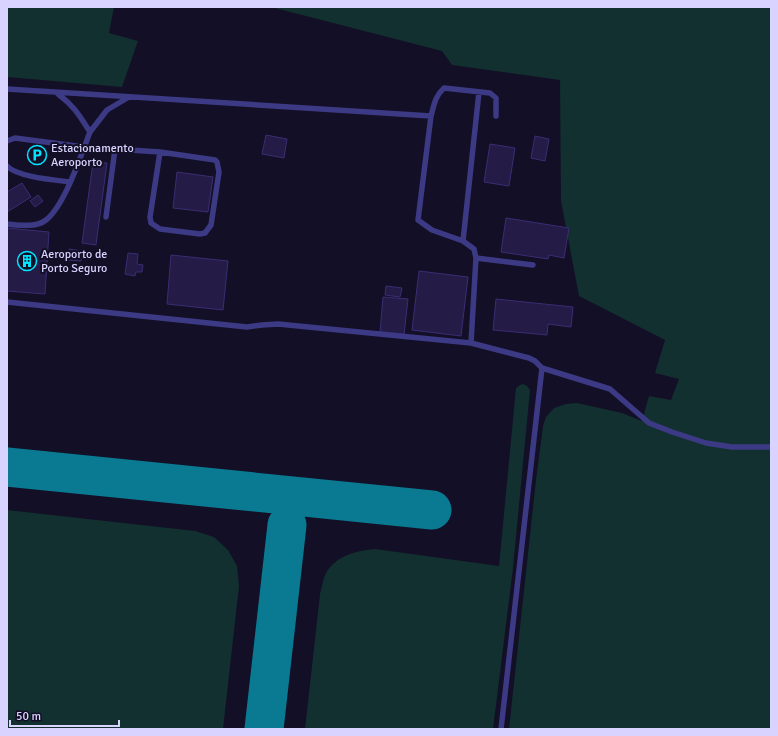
<svg xmlns="http://www.w3.org/2000/svg" width="778" height="736" font-family="Signika,sans-serif">
  <rect width="100%" height="100%" fill="#130f26"/>
  <path fill="#12302f" d="M7 7H114L109 33 138 41 122 87 7 77Z
    M271 7H771V729H509L536 480 543 426 546 417 554 408 566 404 577 403 622 413 642 421 649 396 671 400 679 379 655 373 665 340 579 296 561 201 560 80 452 65 442 51Z
    M523 384 527 386 530 390 513 568 493 729H305L320 594C322 587 323 579 326 573 337 555 356 551 375 549L499 566 516 388 520 385Z
    M7 510 195 531 214 537 228 550 237 566 239 586 223 729H7Z"/>
  <g fill="none" stroke-linecap="round" stroke-linejoin="round">
    <path stroke="#0a7a92" stroke-width="39" d="M7 467 432 510
      M264 729 287 525"/>
  </g>
  <path fill="#241b47" stroke="#3b2d73" d="M266 135 287 139 284 158 262 154Z
    M535 136 549 139 545 161 531 158Z
    M490 144 515 148 509 186 484 182Z
    M93 162 107 163 96 245 82 243Z
    M177 172 213 177 208 212 173 208Z
    M22 183 31 197 7 212V192Z
    M38 195 43 201 35 207 30 201Z
    M506 218 569 228 564 258 549 255 548 259 501 252Z
    M7 228 49 232 45 294 7 291Z
    M69 249 82 251 81 261 68 260Z
    M128 253 138 254 137 264 143 265 142 272H136L135 276 125 274Z
    M171 255 228 261 223 310 167 304Z
    M419 271 468 277 461 336 412 330Z
    M386 286 402 288 400 297 385 295Z
    M383 297 408 299 404 335 380 332Z
    M496 299 573 307 571 327 548 324 547 335 493 330Z"/>
  <g fill="none" stroke-linecap="round" stroke-linejoin="round">
    <path stroke="#3d3a85" stroke-width="5.5" d="M7 89 431 116
      M496 116V98L490 93 444 88C435 96 434 105 431 116L418 220 432 230 463 241 474 249 476 258 471 343 529 358 535 361 542 368 501 729
      M90 132 107 110 129 97
      M7 141 15 138 84 147 160 152 215 160 217 162 219 172 211 225 205 233 200 234 160 229 151 223 150 217 160 152
      M7 166C17 177 55 180 70 182
      M106 217 115 149
      M7 224C19 225 36 228 46 220 65 205 81 155 90 132 79 115 74 106 58 94
      M463 241 479 92
      M476 258 533 265
      M7 302 247 327 262 325 278 324 471 343
      M542 368 610 389 649 423 672 432 706 443 732 447H771"/>
  </g>
  <defs>
    <symbol id="parking-ring" viewBox="-11 -11 22 22"><circle r="9.5" fill="#130f26" stroke="#00e5ff" stroke-width="1.5"/><path d="M-3.5-5.5H1a3.5 3.5 0 0 1 0 7H-1V5.5H-3.5ZM-1-3.4V-.6H.8a1.4 1.4 0 0 0 0-2.8Z" fill="#00e5ff"/></symbol>
    <symbol id="building-ring" viewBox="-11 -11 22 22"><circle r="9.5" fill="#130f26" stroke="#00e5ff" stroke-width="1.5"/><path d="M-4-6H4V6H1V3H-1V6H-4ZM-2.5-4.3h1.7v1.8h-1.7ZM.8-4.3h1.7v1.8H.8ZM-2.5-1h1.7V.8h-1.7ZM.8-1h1.7V.8H.8Z" fill="#00e5ff"/></symbol>
  </defs>
  <g fill-rule="evenodd">
    <use href="#parking-ring" x="26" y="144" width="22" height="22"/>
    <use href="#building-ring" x="16" y="250" width="22" height="22"/>
  </g>
  <g text-anchor="middle" dominant-baseline="central" stroke-width="4" stroke-linejoin="round" paint-order="stroke">
    <g font-size="12" fill="#d9d4ff" stroke="#130f26" text-anchor="start">
      <text x="51" y="148">Estacionamento<tspan x="51" dy="14">Aeroporto</tspan></text>
      <text x="41" y="254">Aeroporto de<tspan x="41" dy="14">Porto Seguro</tspan></text>
    </g>
  </g>
  <rect width="778" height="736" fill="none" stroke="#d9d4ff" stroke-width="16"/>
  <path d="M10 720v6h109v-6" fill="none" stroke="#d9d4ff" stroke-width="2"/>
  <text x="16" y="720" font-size="12" fill="#d9d4ff" stroke="#130f26" stroke-width="3" paint-order="stroke">50 m</text>
</svg>
